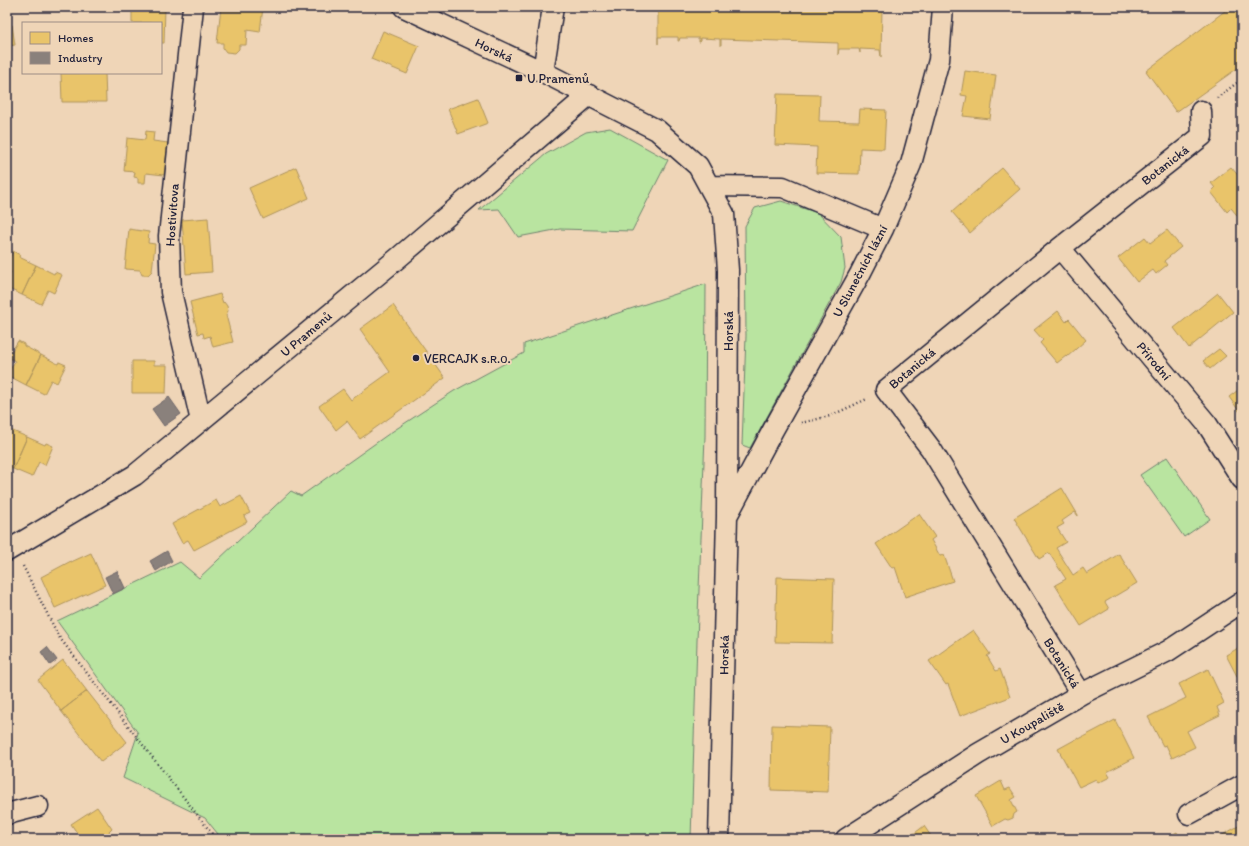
<svg xmlns="http://www.w3.org/2000/svg" width="1249" height="846" font-family="Itim,sans-serif">
  <rect width="100%" height="100%" fill="#efd5b7"/>
  <filter id="ink" filterUnits="userSpaceOnUse"><feTurbulence type="fractalNoise" baseFrequency=".025" numOctaves="2"/><feDisplacementMap in="SourceGraphic" scale="8" xChannelSelector="R" yChannelSelector="G"/><feConvolveMatrix kernelMatrix="1 2 1 2 8 2 1 2 1" color-interpolation-filters="sRGB"/></filter>
  <g filter="url(#ink)">
    <path fill="#b9e4a0" stroke="#6e836e" d="M610 128 668 160 632 231 560 229 518 237 499 209 479 210 546 154 586 132Z
      M781 201 818 213 841 237 845 268 841 282 750 448 742 445 746 336 745 226 755 208Z
      M706 284 705 436 697 641 691 839H222L205 818 123 778 138 733 57 621 180 562 199 578 291 491 301 496 390 433 454 391 524 353V344Z
      M1167 457 1210 519 1184 537 1140 475Z"/>
    <path fill="#e9c46a" stroke="#ad935c" d="M132 7H165L164 43H161V23H132Z
      M221 7H263L260 32 247 30 246 45H239V49L235 53 226 52 223 48V43H217Z
      M658 7H882L881 57 880 50 860 49V53L859 49H839L838 55V43L721 39V45H720V39L700 38V42H699V38H680L679 41H678V37H658V44Z
      M1230 7H1242V65L1176 112 1146 71Z
      M12 25 15 45 7 46V26Z
      M383 31 419 46 407 74 371 59Z
      M965 71 996 75 990 119 963 116 967 96 961 95Z
      M61 73H105L106 102H62Z
      M777 94 820 95 819 121 859 122 860 109 886 110 884 149 860 148 859 174 816 173 817 147 775 145Z
      M478 98 488 123 458 134 448 109Z
      M146 131 154 132 153 141 168 143 164 175 146 173 145 183H138V178L134 177 135 172 124 171 127 138 145 140Z
      M296 167 309 198 263 219 249 188Z
      M1231 167 1242 180V219L1241 220 1231 208 1227 212 1211 192 1215 188 1211 183Z
      M1002 168 1020 189 970 233 952 212Z
      M208 218 212 272 186 274 182 220Z
      M129 229 149 232 148 243 155 244 152 271 148 275H142L140 270 125 269Z
      M1167 230 1181 247 1164 261 1167 265 1156 274 1153 270 1137 282 1118 258 1145 237 1150 243Z
      M13 251 20 255 19 257 36 265 22 295 7 288V280L11 272 7 270V264Z
      M36 265 54 274 55 272 62 275 54 293 48 290 41 304 22 295Z
      M1218 293 1233 312 1189 348 1174 328Z
      M220 294 223 303 224 302 227 306 228 311 226 315 233 342 213 347 210 336 204 338 203 333 198 334 190 302Z
      M393 305 445 378 360 439 347 421 336 430 319 406 343 389 351 400 390 372 360 329Z
      M1058 311 1066 322 1069 319 1086 340 1067 357 1066 356 1057 363 1040 343 1043 340 1034 330Z
      M18 341 24 344V346L41 355 26 385 7 375 15 361 8 357Z
      M1219 349 1226 356 1210 369 1203 361Z
      M41 355 58 364 59 362 66 365 57 383 51 380 44 394 26 385Z
      M132 361H154V365H167L166 393H132Z
      M1242 387V415L1229 397Z
      M7 426 9 427 8 429 27 437 13 469 7 467Z
      M27 437 45 445 46 443 53 446 45 465 39 462 32 477 13 469Z
      M1062 488 1078 515V516L1075 512 1062 521 1064 524 1057 528 1066 542 1056 548 1073 575 1083 568 1087 574 1119 554 1137 583 1105 602 1109 609 1081 626 1055 585 1066 579 1049 553 1039 559 1014 518Z
      M241 496 250 513 244 516 247 522 194 550 188 540 182 543 172 524 216 500 220 507Z
      M919 514 935 537 931 540 940 556 944 555 953 581 905 597 895 567 892 568 876 544Z
      M91 553 105 585 55 608 41 577 71 561V562Z
      M777 577 834 579 832 643 775 642Z
      M973 630 990 654 987 656 996 671 1000 669 1010 697 960 716 948 684 946 685 929 661Z
      M1242 646V681L1240 682 1226 655Z
      M63 660 87 691 61 711 38 680Z
      M1208 669 1224 703 1217 707 1220 715 1187 731 1195 747 1172 758 1166 745 1163 746 1148 717 1186 698 1179 684Z
      M87 691 127 742 101 762 61 711Z
      M1115 720 1134 758 1107 772 1110 777 1098 783 1096 779 1079 787 1058 749 1078 738 1079 739Z
      M772 725 830 727 828 792 771 790Z
      M1001 781 1005 790 1010 788 1016 797 1011 800 1017 812 1014 814 1013 818 1008 820 1005 819 993 826 976 796Z
      M97 807 112 829 108 833 111 839H81L71 824Z
      M1242 824V839H1220L1219 837Z
      M924 826 933 839H898L904 835 907 839Z
      M1177 832 1180 839H1165Z"/>
    <path fill="#8a817c" stroke="#6b6468" d="M169 397 181 414 164 426 152 409Z
      M167 551 172 561 156 571 150 561Z
      M117 571 125 588 113 594 105 577Z
      M47 647 57 660 50 665 41 652Z"/>
    <g fill="none" stroke-linecap="round" stroke-linejoin="round">
      <defs>
        <path id="minor" d="M193 7 169 236 171 292 201 421
          M404 7 543 72 657 130 698 166 724 214 728 270 727 516 719 839
          M543 72 553 7
          M709 186 783 187 883 229
          M1060 248 1207 424 1242 479
          M728 514 773 430 860 274 883 229 911 164 939 60 943 7
          M7 551 135 475 398 258 589 95
          M1081 694 931 449 886 390 1060 248 1202 136 1201 111
          M7 814 38 806
          M1189 814 1242 785
          M846 839 978 754 1081 694 1168 651 1242 602"/>
      </defs>
      <use href="#minor" stroke="#22223b" stroke-width="23"/>
      <path stroke="#22223b" stroke-width="2.5" stroke-dasharray="1 3" stroke-linecap="butt" d="M1217 98 1242 79
        M801 423 830 416 867 399
        M23 566 59 637 216 839"/>
      <use href="#minor" stroke="#efd5b7" stroke-width="20"/>
    </g>
  </g>
  <g fill="#22223b" stroke="#efd5b7" stroke-width="1.5">
    <rect x="515" y="74" width="8" height="8" rx="2"/>
    <circle cx="416" cy="358" r="4"/>
  </g>
  <g text-anchor="middle" dominant-baseline="central" stroke-width="4" stroke-linejoin="round" paint-order="stroke">
    <g font-size="13" fill="#22223b" stroke="#efd5b7">
      <text transform="translate(494 50) rotate(25)">Horská</text>
      <text transform="translate(1165 165) rotate(-38)">Botanická</text>
      <text transform="translate(172 215) rotate(-86)">Hostivítova</text>
      <text transform="translate(860 271) rotate(-62)">U Slunečních lázní</text>
      <text transform="translate(728 331) rotate(-90)">Horská</text>
      <text transform="translate(306 334) rotate(-40)">U Pramenů</text>
      <text transform="translate(1154 361) rotate(50)">Přírodní</text>
      <text transform="translate(912 368) rotate(-40)">Botanická</text>
      <text transform="translate(724 655) rotate(-89)">Horská</text>
      <text transform="translate(1062 663) rotate(58)">Botanická</text>
      <text transform="translate(1032 723) rotate(-30)">U Koupaliště</text>
    </g>
    <g font-size="13" fill="#22223b" stroke="#efd5b7" text-anchor="start">
      <text x="527" y="78">U Pramenů</text>
      <text x="424" y="358">VERCAJK s.ʀ.ᴏ.</text>
    </g>
  </g>
  <rect width="1249" height="846" fill="none" stroke="#efd5b7" stroke-width="24"/>
  <rect x="12" y="12" width="1225" height="822" fill="none" stroke="#22223b" stroke-width="1.5" filter="url(#ink)"/>
  <rect x="22" y="22" width="140" height="52" fill="#efd5b7" stroke="#9d8d85"/>
  <rect x="30" y="32" width="20" height="12" fill="#e9c46a" stroke="#9d8d85"/>
  <text x="58" y="42" font-size="12" fill="#22223b">Homes</text>
  <rect x="30" y="52" width="20" height="12" fill="#8a817c" stroke="#9d8d85"/>
  <text x="58" y="62" font-size="12" fill="#22223b">Industry</text>
</svg>
